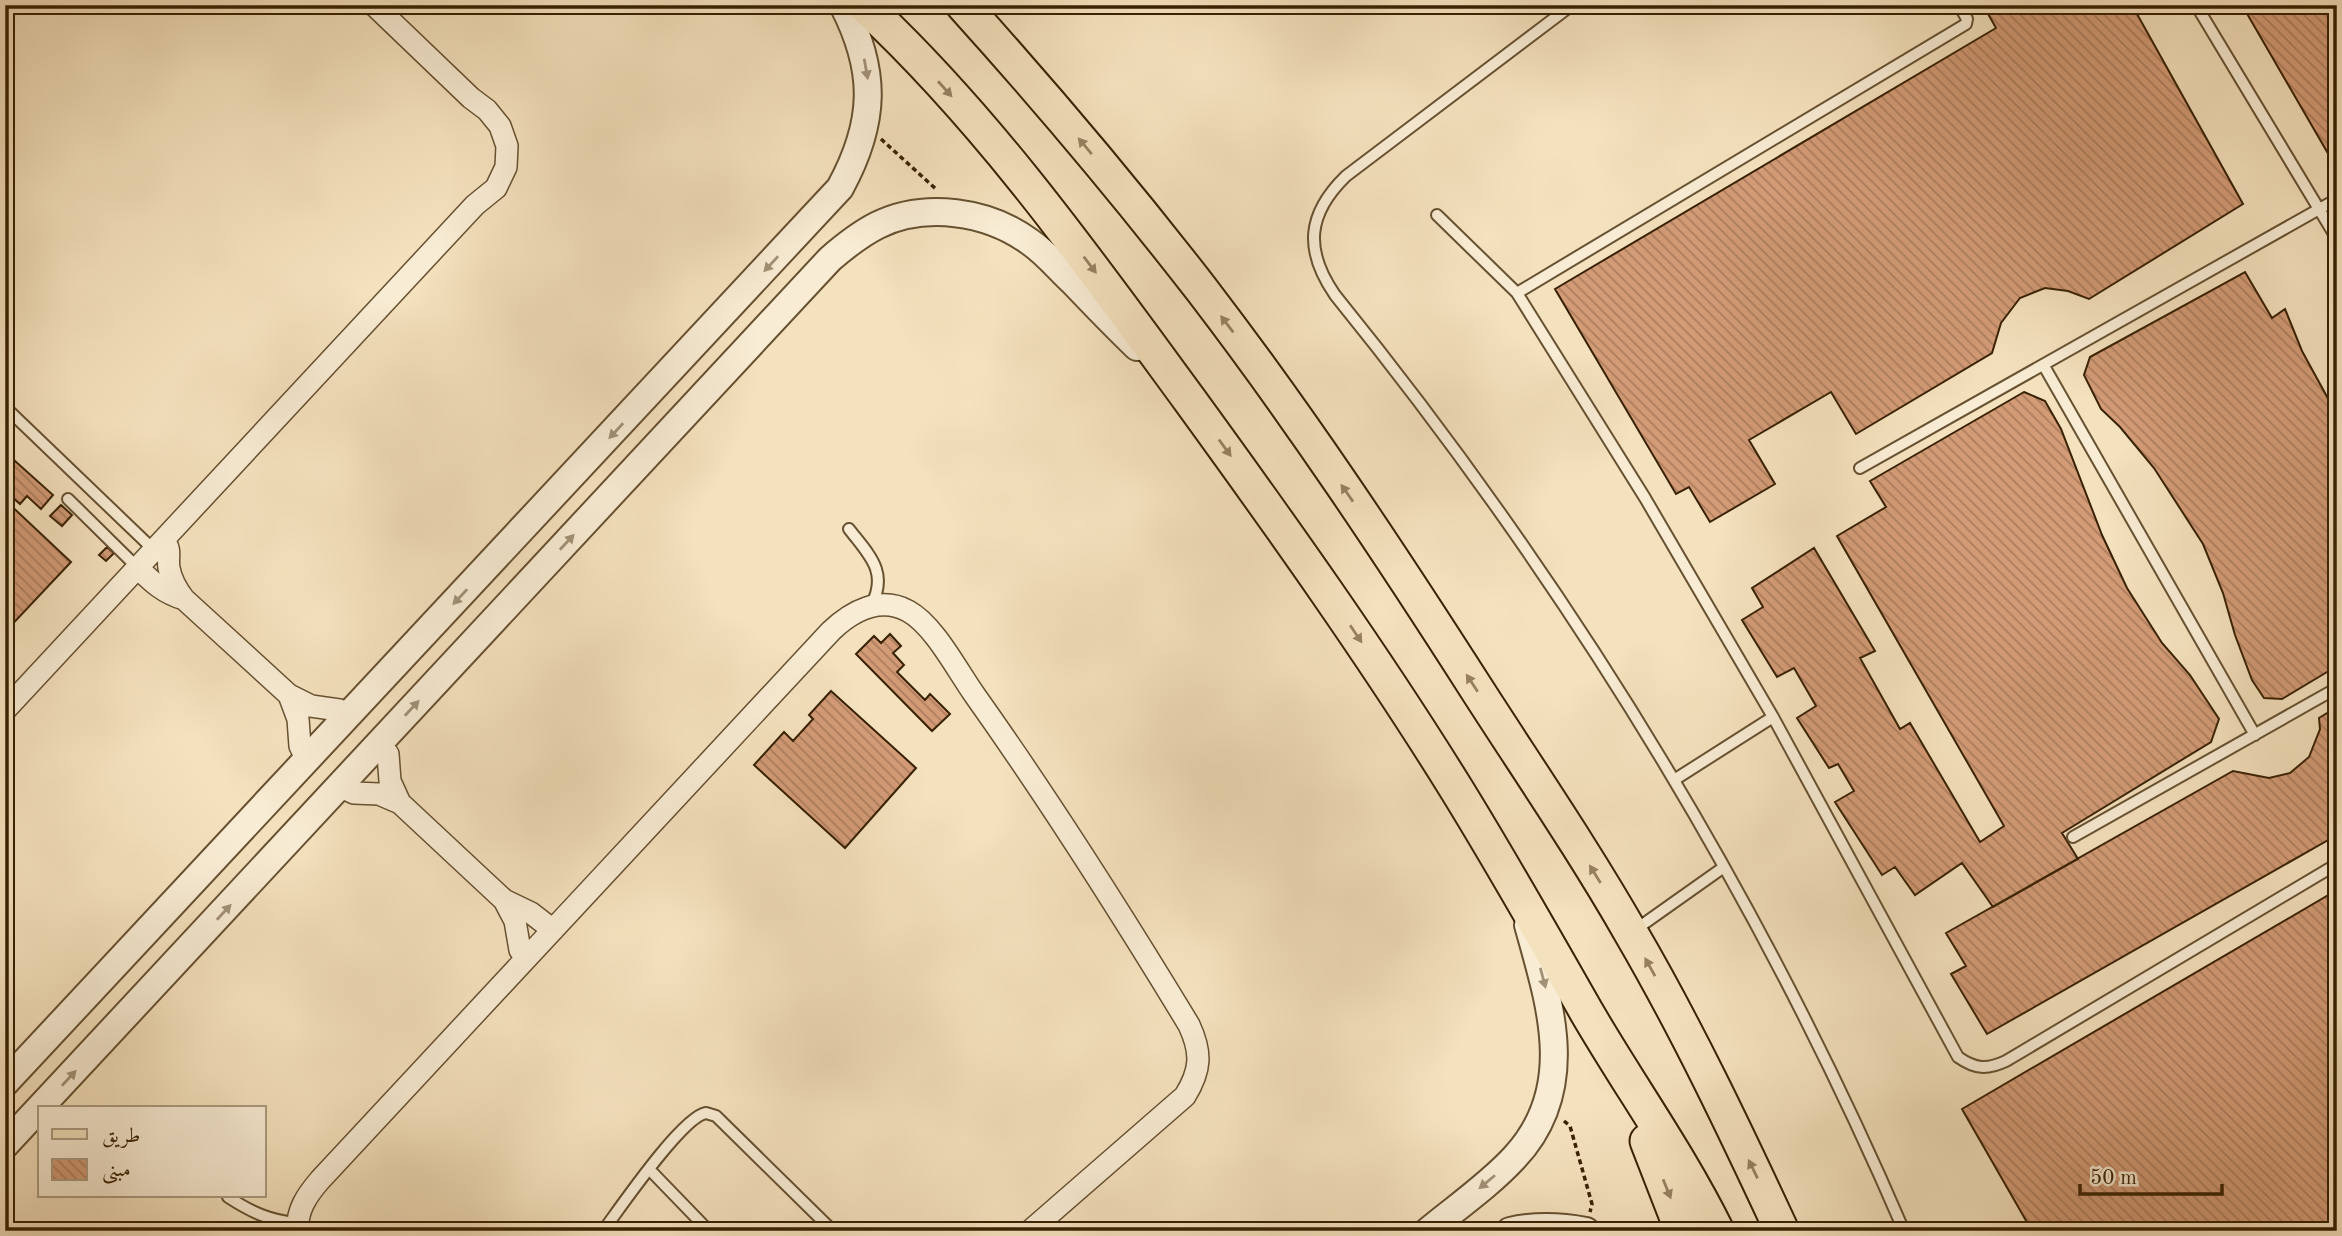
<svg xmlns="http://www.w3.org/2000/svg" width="2342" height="1236" font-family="'Old Standard TT',Amiri,serif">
  <defs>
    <pattern id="building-back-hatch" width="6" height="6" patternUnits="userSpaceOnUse" patternTransform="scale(1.75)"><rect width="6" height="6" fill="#d39b76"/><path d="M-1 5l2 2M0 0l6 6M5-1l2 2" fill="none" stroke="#ac7e5f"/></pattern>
  </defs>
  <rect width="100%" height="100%" fill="#f4e1bd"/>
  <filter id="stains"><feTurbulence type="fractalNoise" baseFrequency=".00286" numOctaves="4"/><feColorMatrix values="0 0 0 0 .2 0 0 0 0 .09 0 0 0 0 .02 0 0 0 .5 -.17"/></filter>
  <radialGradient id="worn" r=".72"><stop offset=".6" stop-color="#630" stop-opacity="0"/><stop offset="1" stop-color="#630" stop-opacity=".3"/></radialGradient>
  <path fill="url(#building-back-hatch)" stroke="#382102" stroke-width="2" d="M1983 5H2132L2243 204 2089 299 2068 291 2045 288 2020 298 2001 323 1992 353 1856 434 1831 392 1749 440 1775 484 1710 522 1689 487 1676 494 1555 289 1996 28Z
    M2242 5H2324L2337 27V169Z
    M2245 272 2272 318 2285 309 2302 351 2337 415V666L2282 699 2264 698 2252 680 2235 635 2223 593 2203 544 2154 468 2120 427 2101 409 2084 375 2090 357Z
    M2024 392 2045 401 2061 429 2102 535 2127 588 2162 643 2190 675 2219 719 2211 742 2062 833 2078 859 1993 907 1962 863 1915 895 1895 867 1882 875 1835 802 1854 791 1838 764 1829 768 1797 718 1816 706 1794 668 1777 677 1742 620 1763 607 1752 588 1814 548 1875 651 1860 658 1900 729 1910 723 1980 842 2004 826 1837 536 1886 507 1870 481Z
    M5 452 53 495 41 509 27 496 20 504 5 491Z
    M5 500 71 562 5 632Z
    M61 505 72 515 62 526 50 516Z
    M107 547 114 553 106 561 99 555Z
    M890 634 901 646 893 653 904 665 897 672 925 700 930 694 950 714 932 731 856 654 874 636 881 643Z
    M831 691 916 768 845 848 754 765 784 732 793 741 813 719 809 715Z
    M2337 707V835L1987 1034 1951 974 1966 966 1946 933 2233 771 2269 778 2290 773 2309 757 2320 729 2319 718Z
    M2337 890V1231H2032L1962 1109Z"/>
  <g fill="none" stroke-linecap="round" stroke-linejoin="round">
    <defs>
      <path id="service" d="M1572 5 1346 176C1307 214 1304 250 1335 295 1566 580 1759 894 1904 1231
        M2196 5 2337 239
        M1437 215 1517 293 1645 498 1773 717 1958 1057C1975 1069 1987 1070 2006 1061L2337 864
        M1517 293 1966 24 1967 19 1959 5
        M2044 366 2255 735
        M5 407 155 551
        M1860 468 2337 199
        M68 499 138 568
        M849 529C869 555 889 572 871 606
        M1674 780 1773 717
        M2073 837 2337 688
        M1635 930 1724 867
        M649 1169 709 1231
        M228 1197C251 1212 270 1221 297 1223
        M603 1231C620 1208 682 1117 706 1113L716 1116 833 1231"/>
      <path id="minor" d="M164 541C172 550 167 558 169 568 171 580 177 590 184 599L289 695 311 706 339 710 350 715
        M138 568C153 583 164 593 184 599
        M289 695 298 719 300 746 307 760
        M5 710 475 205 496 188 506 167 507 146 500 126 487 110 471 98 374 5
        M379 743 388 754 390 781 400 803
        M341 787 354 793 379 794 400 803 504 900 531 913 553 930
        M504 900 515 921 520 950 526 958
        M298 1231C296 1211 307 1195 320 1180L831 631C852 611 880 596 908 611 934 625 957 670 974 694 1050 801 1121 913 1189 1025 1202 1053 1201 1070 1185 1096L1030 1231"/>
      <path id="tertiary" d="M5 1083 840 188C876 122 877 71 843 5
        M5 1145 830 259C845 246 860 234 878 225 925 202 988 211 1030 242 1046 253 1059 269 1073 282 1094 304 1115 326 1137 347
        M1428 1231C1457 1207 1489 1185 1514 1158 1579 1089 1550 1004 1528 925
        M1510 1231C1536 1225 1560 1226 1586 1231"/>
      <path id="primary" d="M864 5C987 119 1090 264 1189 399 1282 527 1374 656 1457 790 1502 863 1544 937 1586 1011 1629 1085 1679 1154 1717 1231
        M963 5C1046 97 1126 192 1202 290 1300 418 1389 552 1476 688 1528 769 1583 849 1631 933 1687 1029 1735 1130 1782 1231
        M1647 1141 1682 1231"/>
    </defs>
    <use href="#service" stroke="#675131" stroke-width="14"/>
    <use href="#minor" stroke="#675131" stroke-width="24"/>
    <use href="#tertiary" stroke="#675131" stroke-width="30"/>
    <use href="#primary" stroke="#382102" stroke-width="37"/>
    <path stroke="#382102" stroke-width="3.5" stroke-dasharray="5 3.5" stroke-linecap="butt" d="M881 139 937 190
      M1564 1121 1570 1126 1592 1204 1590 1212"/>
    <use href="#service" stroke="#f8ecd4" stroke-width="10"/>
    <use href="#minor" stroke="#f8ecd4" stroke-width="21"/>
    <use href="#tertiary" stroke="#f8ecd4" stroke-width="26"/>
    <use href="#primary" stroke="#f4e1bd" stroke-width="33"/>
  </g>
  <defs><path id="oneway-solid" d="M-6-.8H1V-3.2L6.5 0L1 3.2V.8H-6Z" transform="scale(1.75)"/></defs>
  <g fill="#a29176">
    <use href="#oneway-solid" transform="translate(866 69) rotate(80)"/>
    <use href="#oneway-solid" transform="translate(771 264) rotate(133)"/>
    <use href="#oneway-solid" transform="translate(616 431) rotate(133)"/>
    <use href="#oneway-solid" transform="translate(567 542) rotate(-47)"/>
    <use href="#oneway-solid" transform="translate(460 597) rotate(133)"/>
    <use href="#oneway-solid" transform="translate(412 708) rotate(-47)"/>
    <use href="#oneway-solid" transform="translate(224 912) rotate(-47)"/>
    <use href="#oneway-solid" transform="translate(1543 978) rotate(75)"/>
    <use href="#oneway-solid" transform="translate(69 1078) rotate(-47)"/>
    <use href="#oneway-solid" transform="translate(1487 1182) rotate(140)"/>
  </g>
  <g fill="#968160">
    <use href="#oneway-solid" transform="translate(945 89) rotate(48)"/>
    <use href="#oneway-solid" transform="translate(1085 146) rotate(-130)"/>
    <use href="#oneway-solid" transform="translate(1090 265) rotate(53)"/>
    <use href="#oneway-solid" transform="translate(1227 324) rotate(-127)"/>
    <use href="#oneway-solid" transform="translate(1225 448) rotate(54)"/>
    <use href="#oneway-solid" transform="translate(1347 493) rotate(-125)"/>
    <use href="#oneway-solid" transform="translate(1356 634) rotate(56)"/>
    <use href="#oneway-solid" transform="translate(1472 683) rotate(-123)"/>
    <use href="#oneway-solid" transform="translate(1595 874) rotate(-122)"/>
    <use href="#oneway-solid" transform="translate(1650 967) rotate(-119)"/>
    <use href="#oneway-solid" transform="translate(1753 1169) rotate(-116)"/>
    <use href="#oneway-solid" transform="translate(1667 1189) rotate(68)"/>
  </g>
  <rect width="2342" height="1236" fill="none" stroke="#f4e1bd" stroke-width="28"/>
  <rect x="7" y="7" width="2328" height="1222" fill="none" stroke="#382102" stroke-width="3.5"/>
  <rect x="14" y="14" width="2314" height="1208" fill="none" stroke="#382102" stroke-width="2"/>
  <rect x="38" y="1106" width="228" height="91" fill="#f8ecd4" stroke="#ab9b80" stroke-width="2"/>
  <rect x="52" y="1129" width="35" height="10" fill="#f4e1bd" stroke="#ab9b80" stroke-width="2"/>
  <text x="102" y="1142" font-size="21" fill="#382102">طريق</text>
  <rect x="52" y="1159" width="35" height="21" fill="url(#building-back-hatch)" stroke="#ab9b80" stroke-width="2"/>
  <text x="102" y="1176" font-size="21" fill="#382102">مبنى</text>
  <path d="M2080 1184v10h142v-10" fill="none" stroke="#382102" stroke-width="3.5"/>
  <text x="2090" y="1184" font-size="21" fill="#382102" stroke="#f8ecd4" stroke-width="5" paint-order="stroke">50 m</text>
  <rect width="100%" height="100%" filter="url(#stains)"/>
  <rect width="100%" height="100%" fill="url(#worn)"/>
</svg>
